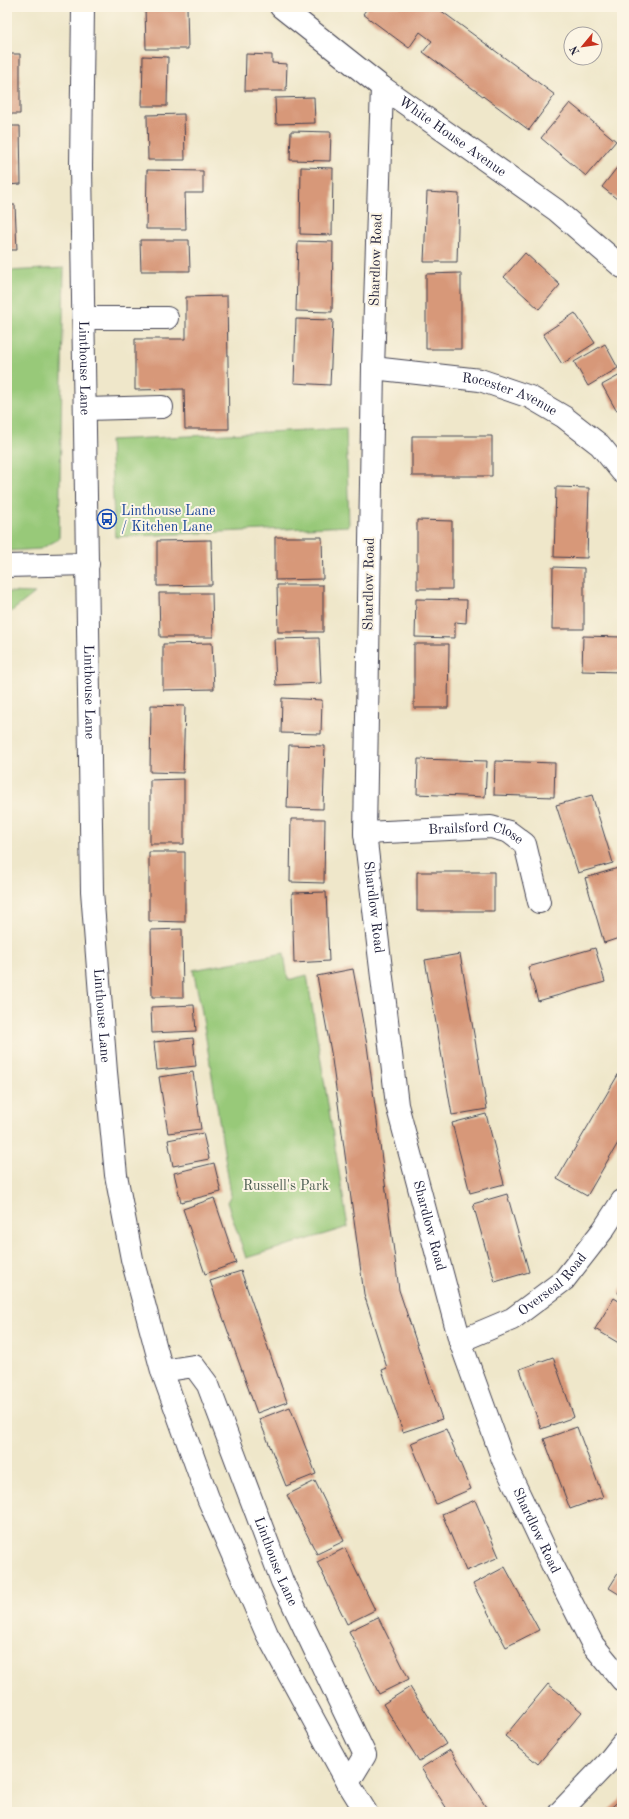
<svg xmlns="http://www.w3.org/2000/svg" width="629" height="1819" font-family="'Old Standard TT',serif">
  <rect width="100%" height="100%" fill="#fcf5e5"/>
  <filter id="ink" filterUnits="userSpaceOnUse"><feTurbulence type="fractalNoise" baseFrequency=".025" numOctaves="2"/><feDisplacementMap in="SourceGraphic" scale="8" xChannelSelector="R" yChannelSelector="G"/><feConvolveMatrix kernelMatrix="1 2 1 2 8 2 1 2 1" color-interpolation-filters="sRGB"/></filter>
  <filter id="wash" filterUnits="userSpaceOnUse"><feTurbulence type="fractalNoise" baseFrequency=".012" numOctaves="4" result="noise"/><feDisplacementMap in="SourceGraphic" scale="16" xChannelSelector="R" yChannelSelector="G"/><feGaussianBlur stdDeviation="0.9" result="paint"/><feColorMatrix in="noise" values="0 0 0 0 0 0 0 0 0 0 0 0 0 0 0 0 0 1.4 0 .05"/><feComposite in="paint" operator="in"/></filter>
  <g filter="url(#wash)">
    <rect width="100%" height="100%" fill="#efe7ca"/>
    <path fill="#98c979" stroke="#5d765a" d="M64 268 59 539 40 549 7 551V271Z
      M346 428 349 526 115 537 110 440Z
      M7 592 35 593 7 615Z
      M284 953 288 980 307 975 348 1227 246 1258 227 1202 231 1195 201 1007 193 970Z"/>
    <g id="blocks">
      <path fill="#d79879" d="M145 7H187L188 49H146Z
        M368 7H436L555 95 529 130 423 52 432 41 420 32 409 48 363 14Z
        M611 7H622V15Z
        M7 54H20V114H7Z
        M246 54 272 55V63L287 64 286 91H245Z
        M143 56 168 57 167 106H142Z
        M314 97 315 123 276 124 275 98Z
        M570 103 616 141 586 176 541 138Z
        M184 114 185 160H148L147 115Z
        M7 126H20L21 184 7 185Z
        M291 131 331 132 330 161 290 160Z
        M622 161V203L602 187Z
        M301 167 333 168 332 235 300 234Z
        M147 170 203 171V193H185L186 229H146Z
        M427 192 459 194 457 262H424Z
        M7 205H15L17 250H7Z
        M140 240H189L190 271H141Z
        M298 241 333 242 332 312 296 311Z
        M525 253 560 285 539 309 504 277Z
        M461 273V349H426V274Z
        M227 296 229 429H185L184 389 135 390V339H186V297Z
        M575 313 595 343 562 364 543 334Z
        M296 319 333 320 330 385 294 383Z
        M605 344 618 368 588 386 574 362Z
        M622 374V407L616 410 602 385Z
        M412 436H492V476H412Z
        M556 487 589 488 587 558 554 557Z
        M417 520 452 521V589H417Z
        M275 537H322L323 579 275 580Z
        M211 540 212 585 157 586V541Z
        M553 567 584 568V629H552Z
        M277 585H323V632H278Z
        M159 593H212L213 637H160Z
        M416 599 467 600 466 623 455 622V638L415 637Z
        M583 636 622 637V672L582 671Z
        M319 638 321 683 276 685 274 639Z
        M212 643 214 689 163 690V644Z
        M414 644H449L448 708H414Z
        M282 698 322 700 321 734 281 733Z
        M151 705 185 706 183 773 150 772Z
        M289 745 325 746 323 809 287 808Z
        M418 759 487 761 485 797 417 794Z
        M495 761 555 763 554 797 494 795Z
        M184 779V844H150V780Z
        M592 795 613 863 578 873 556 805Z
        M291 819H325L324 883 290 882Z
        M149 852H185V922L149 921Z
        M618 868 622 880V937L604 943 585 878Z
        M417 872H494V911H417Z
        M326 892 329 961 294 963 292 893Z
        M182 929 183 997H152L151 930Z
        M595 948 605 982 538 1001 528 967Z
        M460 954 487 1109 452 1115 425 960Z
        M353 969 367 1045 399 1290 442 1419 403 1432 382 1370 387 1368 364 1294 331 1052 317 976Z
        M194 1005 196 1031 152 1033 151 1007Z
        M193 1038 196 1066 157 1070 154 1042Z
        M622 1068V1136L587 1196 557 1179Z
        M193 1072 201 1129 168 1133 159 1077Z
        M486 1114 504 1184 470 1193 452 1123Z
        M203 1133 209 1159 173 1166 168 1140Z
        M214 1163 221 1192 181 1202 174 1173Z
        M507 1194 529 1272 495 1282 473 1204Z
        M214 1198 236 1263 205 1274 183 1209Z
        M241 1271 287 1402 257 1413 210 1281Z
        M622 1286V1296L618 1293Z
        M614 1298 622 1303V1345L595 1329Z
        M553 1357 574 1417 541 1429 520 1369Z
        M290 1407 316 1474 286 1486 259 1419Z
        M577 1427 603 1497 570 1509 544 1439Z
        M446 1429 471 1489 436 1504 411 1443Z
        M315 1481 344 1541 317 1554 287 1495Z
        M475 1500 499 1557 466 1571 442 1514Z
        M345 1548 375 1610 347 1624 317 1562Z
        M505 1567 539 1630 506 1647 473 1584Z
        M622 1567V1596L609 1588Z
        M378 1617 409 1679 379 1694 349 1631Z
        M548 1684 582 1712 538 1764 505 1736Z
        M410 1687 446 1744 419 1761 383 1704Z
        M450 1750 489 1812H449L421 1768Z
        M622 1798V1812H606Z"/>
    </g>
  </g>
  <g filter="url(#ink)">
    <use href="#blocks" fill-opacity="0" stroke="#414050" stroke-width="1"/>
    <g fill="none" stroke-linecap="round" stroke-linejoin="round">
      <defs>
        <g id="minor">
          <path id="s1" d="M83 7 81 166 92 891 106 1072 116 1175 132 1259 162 1371 208 1498 267 1634 348 1783 366 1812"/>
          <path id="s2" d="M281 7 382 87 556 210 622 267"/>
          <path id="s3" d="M382 87 373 368 365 833 397 1105 460 1341 503 1460 552 1564 593 1645 622 1680"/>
          <path d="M84 318H167"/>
          <path id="s4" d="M373 368 480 380 530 397 564 417 600 445 622 472"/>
          <path d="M86 409 162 407"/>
          <path d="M7 566 88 564"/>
          <path id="s5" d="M365 833 491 827 509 832 525 844 539 902"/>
          <path id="s6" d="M460 1341 512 1319 564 1280 603 1230 622 1201"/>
          <path id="s7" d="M162 1371 194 1366 208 1385 282 1581 365 1755 348 1783"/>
          <path d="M560 1812 607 1763 622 1744"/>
        </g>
      </defs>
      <use href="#minor" stroke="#414050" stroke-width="24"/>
      <use href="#minor" stroke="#fff" stroke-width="22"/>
    </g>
  </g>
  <defs>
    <symbol id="bus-ring" viewBox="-11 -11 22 22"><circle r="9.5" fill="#fcf5e5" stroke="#1a4fb4" stroke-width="1.5"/><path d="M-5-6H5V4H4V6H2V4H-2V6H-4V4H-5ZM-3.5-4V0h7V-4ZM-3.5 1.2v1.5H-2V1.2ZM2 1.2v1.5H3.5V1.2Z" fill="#1a4fb4"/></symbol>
  </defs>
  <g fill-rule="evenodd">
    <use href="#bus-ring" x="96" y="508" width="22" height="22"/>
  </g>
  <g text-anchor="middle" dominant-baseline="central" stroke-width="4" stroke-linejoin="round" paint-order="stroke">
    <g font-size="14" fill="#22223b" stroke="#fcf5e5">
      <text stroke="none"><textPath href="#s2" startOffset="215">White House Avenue</textPath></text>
      <text transform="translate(376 260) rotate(-88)">Shardlow Road</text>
      <text stroke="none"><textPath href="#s1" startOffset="361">Linthouse Lane</textPath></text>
      <text stroke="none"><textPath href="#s4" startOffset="140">Rocester Avenue</textPath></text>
      <text transform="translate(369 584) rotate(-89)">Shardlow Road</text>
      <text stroke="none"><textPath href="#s1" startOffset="685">Linthouse Lane</textPath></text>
      <text stroke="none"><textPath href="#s5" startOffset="112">Brailsford Close</textPath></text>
      <text stroke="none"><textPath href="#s3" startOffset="821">Shardlow Road</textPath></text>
      <text stroke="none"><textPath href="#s1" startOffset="1009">Linthouse Lane</textPath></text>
      <text stroke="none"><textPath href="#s3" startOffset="1145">Shardlow Road</textPath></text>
      <text stroke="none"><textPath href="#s6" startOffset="110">Overseal Road</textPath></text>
      <text stroke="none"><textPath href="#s3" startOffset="1469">Shardlow Road</textPath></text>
      <text stroke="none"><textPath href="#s7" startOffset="245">Linthouse Lane</textPath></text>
    </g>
    <g font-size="14" fill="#164399" stroke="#fcf5e5" text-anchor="start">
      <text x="121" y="511">Linthouse Lane<tspan x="121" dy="16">/ Kitchen Lane</tspan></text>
    </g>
    <g font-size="14" fill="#4b5c51" stroke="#fcf5e5">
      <text x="286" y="1186">Russell's Park</text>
    </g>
  </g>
  <rect width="629" height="1819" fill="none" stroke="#fcf5e5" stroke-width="24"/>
  <g transform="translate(583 46) rotate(241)"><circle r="19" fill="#fcf5e5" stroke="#a5a1a1"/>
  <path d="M0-3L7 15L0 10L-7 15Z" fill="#c8321e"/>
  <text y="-6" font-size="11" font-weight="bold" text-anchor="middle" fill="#22223b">N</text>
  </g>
</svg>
